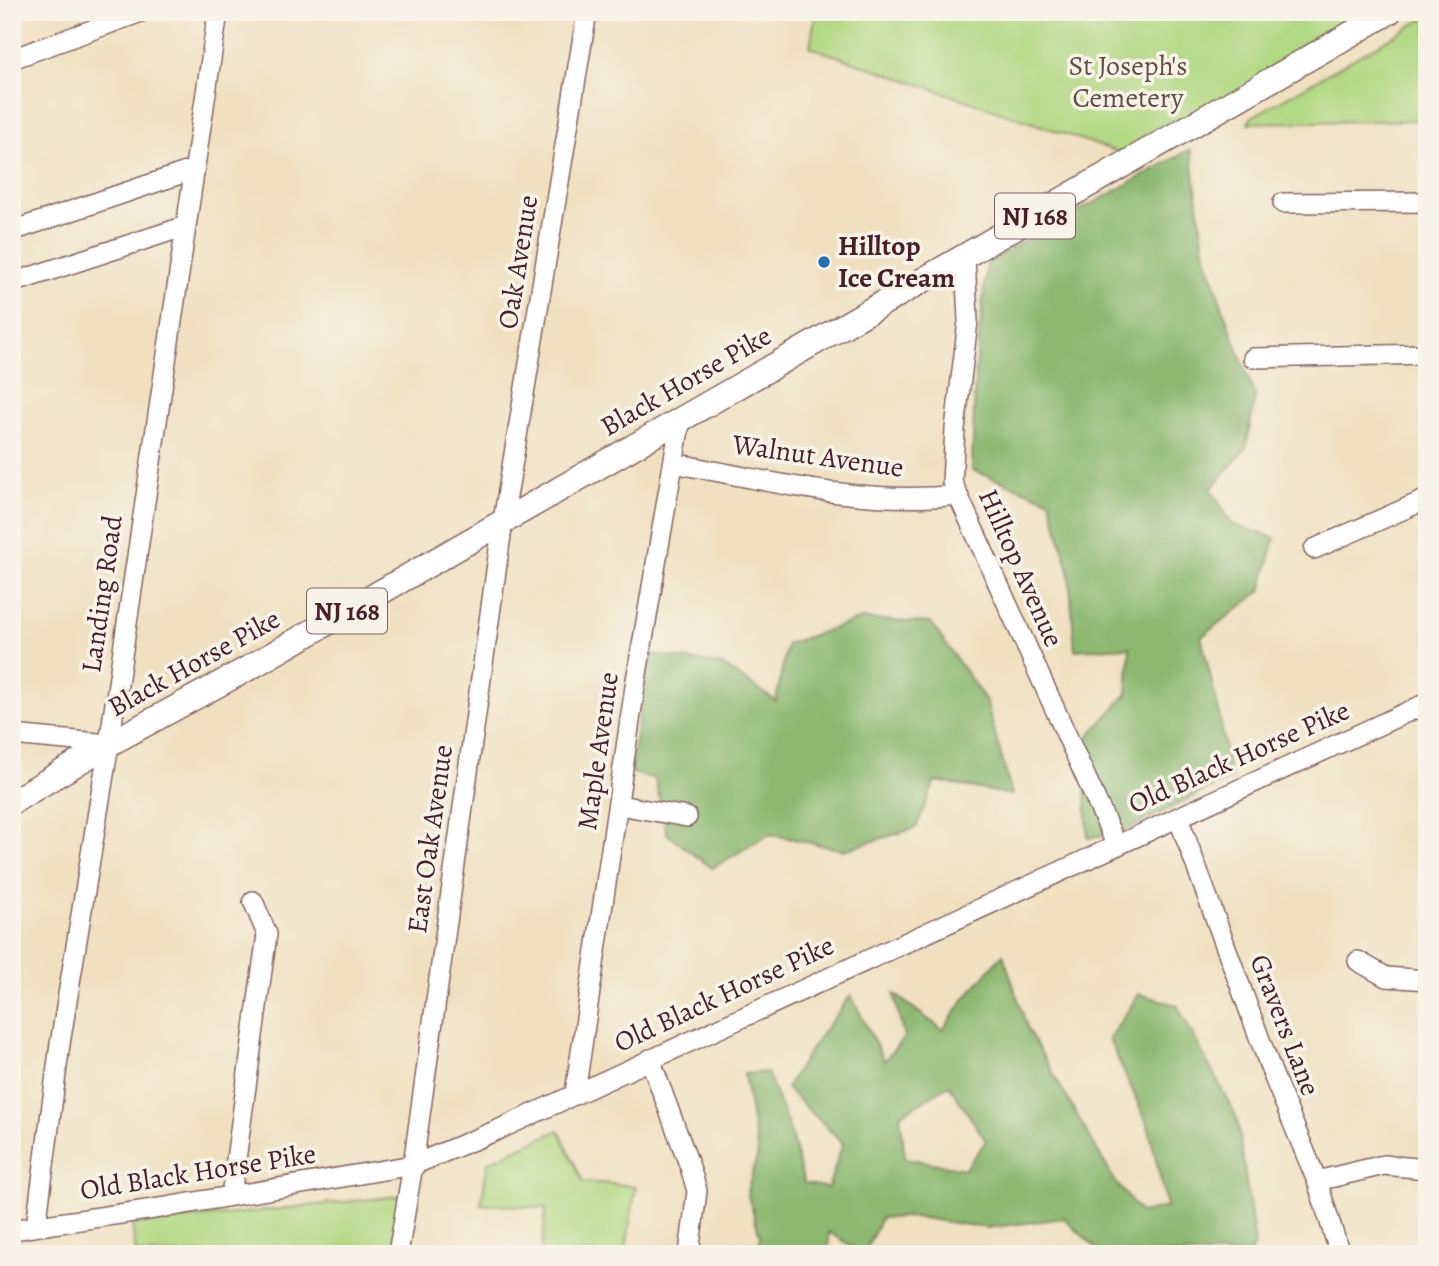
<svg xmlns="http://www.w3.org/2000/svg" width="1439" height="1266" font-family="Alegreya,serif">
  <rect width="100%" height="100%" fill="#f7f3e8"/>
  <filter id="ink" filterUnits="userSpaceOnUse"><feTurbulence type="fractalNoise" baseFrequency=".0143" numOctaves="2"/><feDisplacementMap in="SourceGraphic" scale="14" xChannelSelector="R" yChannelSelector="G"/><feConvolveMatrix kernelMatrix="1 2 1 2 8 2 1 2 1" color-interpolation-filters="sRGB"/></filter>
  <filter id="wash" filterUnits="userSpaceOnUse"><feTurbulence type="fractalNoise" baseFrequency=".00686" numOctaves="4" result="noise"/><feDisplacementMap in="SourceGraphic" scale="28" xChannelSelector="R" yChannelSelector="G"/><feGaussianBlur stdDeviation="1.57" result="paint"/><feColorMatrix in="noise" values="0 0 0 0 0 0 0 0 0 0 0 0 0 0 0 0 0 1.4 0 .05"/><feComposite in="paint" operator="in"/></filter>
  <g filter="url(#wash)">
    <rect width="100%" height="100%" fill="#f0e0c0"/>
    <path fill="#b1d882" stroke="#7e7c56" stroke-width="2" d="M816 12H1389L1135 158 810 47Z
      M1427 17V120L1248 123 1252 117Z
      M559 1130 583 1182 636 1186 625 1254H541L546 1208 481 1204 488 1162Z
      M400 1196 394 1254H136L132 1225Z"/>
    <path fill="#8cb870" stroke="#6b6c4e" stroke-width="2" fill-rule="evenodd" d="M1191 149 1204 249 1223 309 1255 396 1246 448 1211 489 1232 524 1275 538 1261 591 1201 637 1219 712 1230 778 1127 830 1088 838 1083 742 1127 694 1130 647 1075 650 1069 571 1050 500 972 470 975 377 987 262Z
      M861 619 931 623 986 701 1012 795 935 781 916 828 844 850 770 834 712 868 667 834 655 779 630 772 649 654 722 665 776 701 787 644Z
      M1003 954 1028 1030 1116 1183 1141 1213 1167 1207 1148 1125 1109 1039 1139 994 1177 1005 1237 1118 1255 1244 1249 1254H1102L1064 1218 987 1228 915 1217 881 1218 864 1254 829 1232 828 1254H757L760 1236 747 1192 758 1154 744 1074 767 1072 790 1131 804 1183 828 1188 843 1143 786 1088 812 1047 851 995 884 1061 904 1038 894 994 943 1030 965 998ZM949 1085 986 1141 965 1169 905 1158 900 1115Z"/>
  </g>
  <g filter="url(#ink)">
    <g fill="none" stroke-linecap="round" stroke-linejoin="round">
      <defs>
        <path id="minor" d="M12 59 141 12
          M1283 203 1427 202
          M12 231 195 169
          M965 256 968 321 955 429 952 482 1116 844
          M12 283 186 226
          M1253 358 1427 354
          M673 463C765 480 862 506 956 495
          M1314 549 1427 499
          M12 735 109 744
          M619 805 687 817
          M1178 817 1273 1075 1317 1181 1340 1254
          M1358 961 1386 977 1427 980
          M650 1059 690 1167 697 1191 689 1254
          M575 1093 636 680 681 418
          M1317 1181 1384 1165 1427 1169
          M231 1196 267 934 253 901
          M36 1226 60 1044 109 744 218 12
          M12 1230 167 1207 413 1165 500 1129 1427 703
          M398 1254 413 1165 503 521 587 12"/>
        <path id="major" d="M12 802 109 744 247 669 1389 12"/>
      </defs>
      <use href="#minor" stroke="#84635f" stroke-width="22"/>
      <use href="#major" stroke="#84635f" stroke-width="27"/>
      <use href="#minor" stroke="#fff" stroke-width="19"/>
      <use href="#major" stroke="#fff" stroke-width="24"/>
    </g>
  </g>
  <circle fill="#1f6fb2" stroke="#f7f3e8" stroke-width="2.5" cx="824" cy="262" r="7"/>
  <g text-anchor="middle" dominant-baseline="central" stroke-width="7" stroke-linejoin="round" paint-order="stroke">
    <g fill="#f7f3e8" stroke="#7e5f64" stroke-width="2">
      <rect x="995" y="193.5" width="80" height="45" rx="5"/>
      <rect x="307" y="588.5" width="80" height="45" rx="5"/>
    </g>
    <g font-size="26" font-weight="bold" fill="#4a1f2b">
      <text x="1035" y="216">NJ 168</text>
      <text x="347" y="611">NJ 168</text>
    </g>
    <g font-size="28" fill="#644d41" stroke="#f7f3e8">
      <text x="1128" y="66">St Joseph's<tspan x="1128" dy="32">Cemetery</tspan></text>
    </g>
    <g font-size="28" font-weight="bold" fill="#4a1f2b" stroke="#f7f3e8" text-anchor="start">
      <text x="838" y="246">Hilltop<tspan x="838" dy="32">Ice Cream</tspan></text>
    </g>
    <g font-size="28" fill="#4a1f2b" stroke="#f7f3e8">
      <text transform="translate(518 262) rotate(-81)">Oak Avenue</text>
      <text transform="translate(686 381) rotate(-30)">Black Horse Pike</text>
      <text transform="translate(818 456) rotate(8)">Walnut Avenue</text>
      <text transform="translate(1021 568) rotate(66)">Hilltop Avenue</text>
      <text transform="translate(102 594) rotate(-82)">Landing Road</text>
      <text transform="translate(194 663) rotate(-29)">Black Horse Pike</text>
      <text transform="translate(598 751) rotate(-82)">Maple Avenue</text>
      <text transform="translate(1239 757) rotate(-24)">Old Black Horse Pike</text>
      <text transform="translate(430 839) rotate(-82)">East Oak Avenue</text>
      <text transform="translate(724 994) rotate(-25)">Old Black Horse Pike</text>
      <text transform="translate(1285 1025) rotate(69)">Gravers Lane</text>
      <text transform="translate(198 1172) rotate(-9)">Old Black Horse Pike</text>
    </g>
  </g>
  <rect width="1439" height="1266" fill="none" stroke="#f7f3e8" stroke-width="42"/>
</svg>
